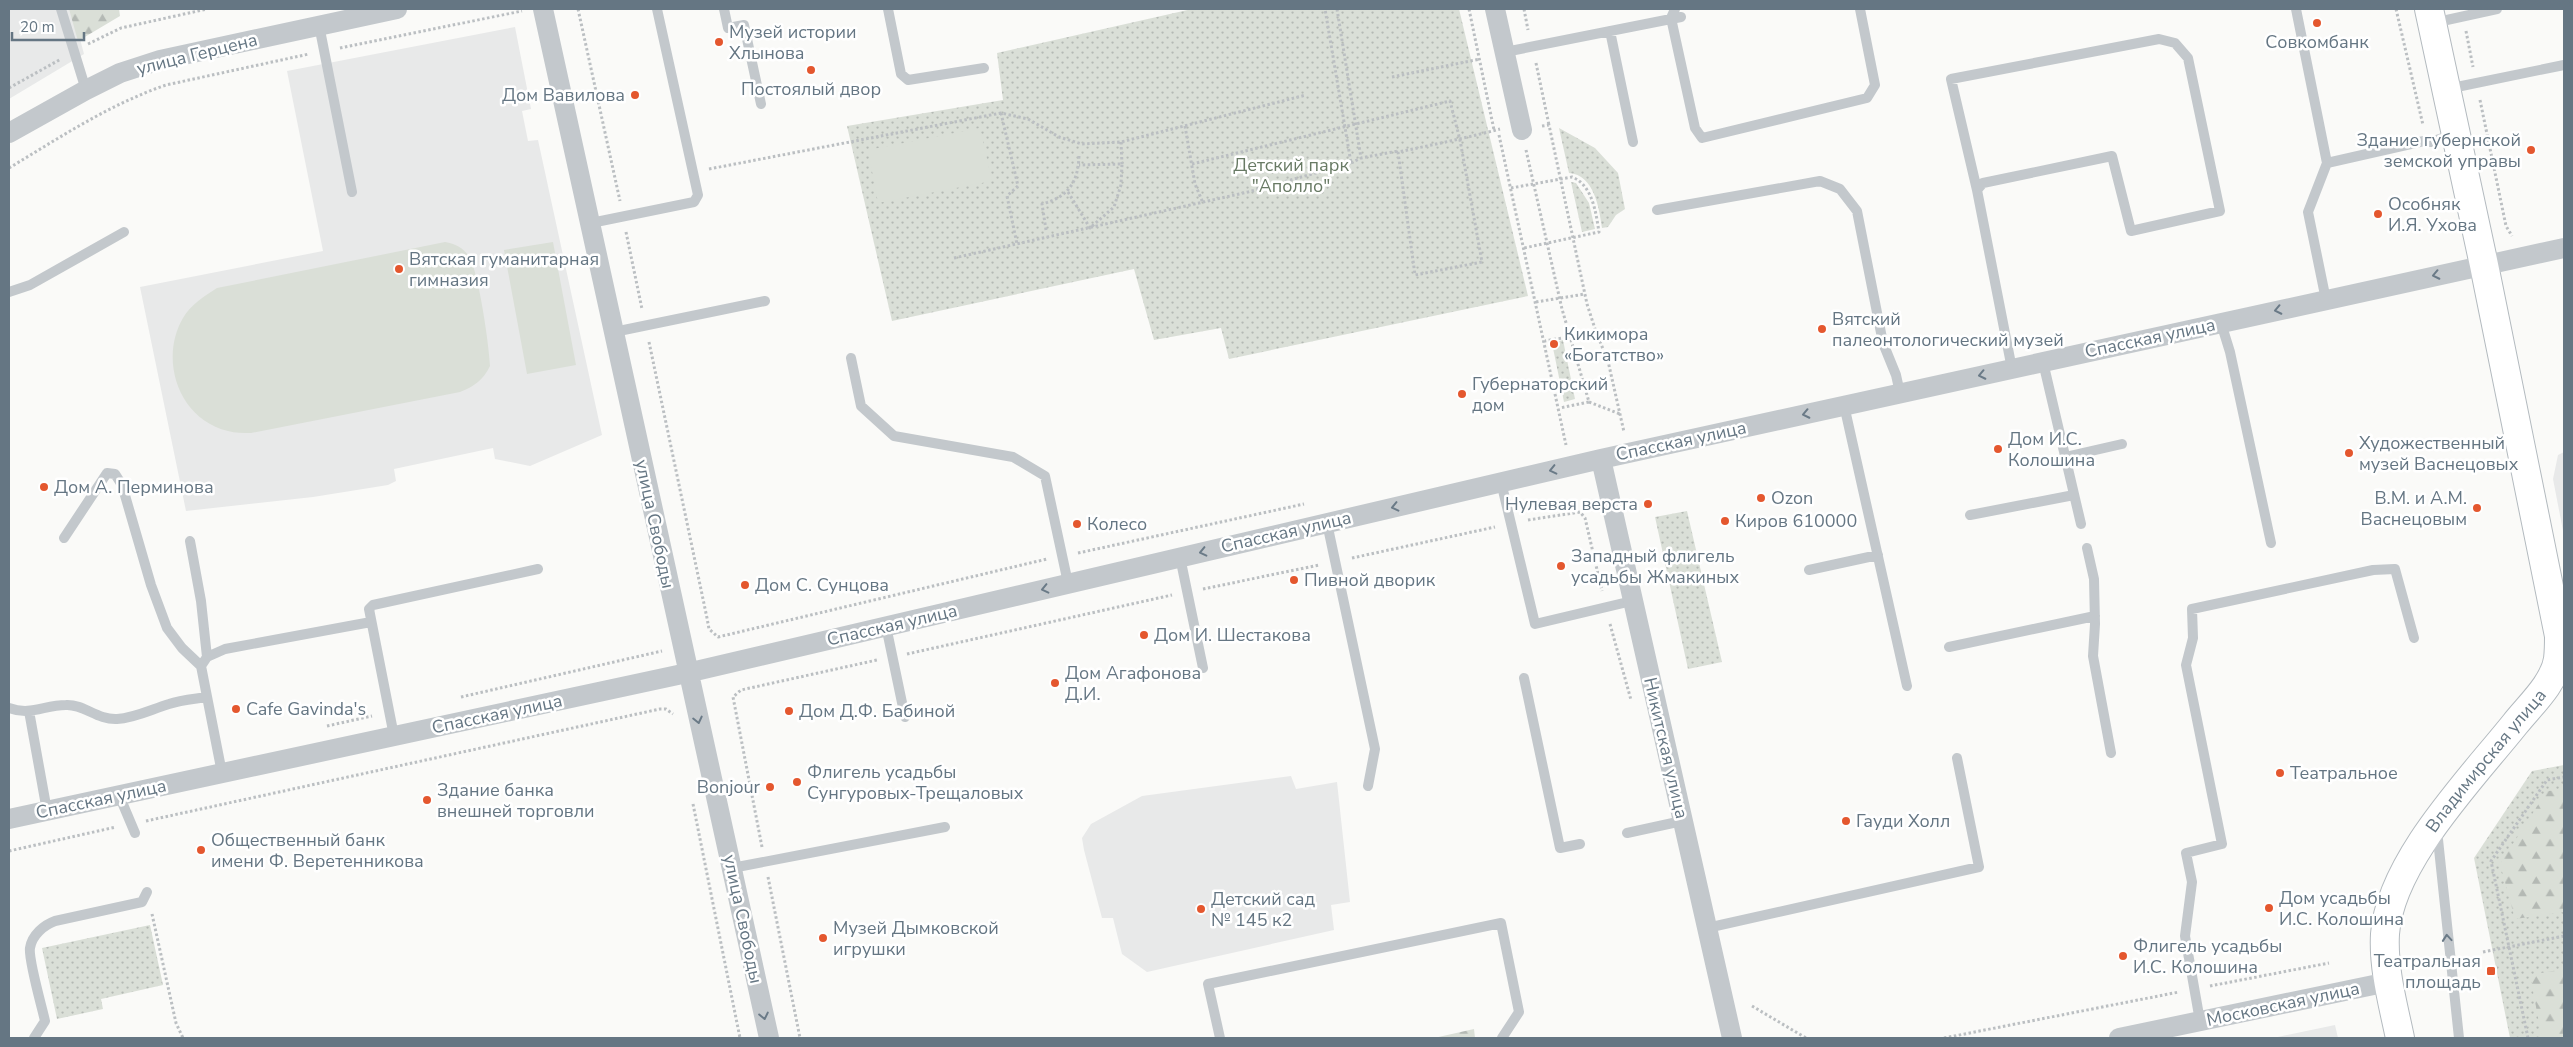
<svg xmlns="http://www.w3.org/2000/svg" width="2573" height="1047" font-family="'Nunito Sans',sans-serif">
  <defs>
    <pattern id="grass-dots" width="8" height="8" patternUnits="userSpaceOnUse" patternTransform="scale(1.25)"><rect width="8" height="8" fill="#dadfd7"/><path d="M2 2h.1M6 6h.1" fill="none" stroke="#b4b9b4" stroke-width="1.8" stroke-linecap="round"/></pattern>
    <pattern id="forest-firs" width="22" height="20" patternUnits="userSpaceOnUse" patternTransform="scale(1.25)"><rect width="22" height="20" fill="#dadfd7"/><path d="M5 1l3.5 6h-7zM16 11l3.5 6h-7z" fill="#b4b9b4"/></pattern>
  </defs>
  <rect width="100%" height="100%" fill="#fafaf8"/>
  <path fill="#e8e9e9" d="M9 9H72L84 54 9 99Z
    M515 27 531 109 522 111 528 141 538 140 602 435 530 466 495 459 493 448 394 469 396 481 388 485 313 497 186 511 140 287 323 251 287 71Z
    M2564 452V536L2553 479 2558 455Z
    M1291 776 1296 789 1337 782 1350 902 1331 905 1334 930 1147 972 1122 954 1113 918H1102L1084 850 1082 838 1091 824 1142 796Z
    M2335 1025 2338 1038H2273Z"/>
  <path fill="url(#grass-dots)" d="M1192 9H1459L1528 296 1229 359 1221 328 1154 340 1134 269 892 321 847 126 1003 100 997 53Z
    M1559 128 1595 148 1618 173 1625 209 1616 215 1608 227 1602 228C1599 207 1594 175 1569 173Z
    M1571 182 1576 183 1589 203 1595 229 1582 232Z
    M1563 340 1575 399 1564 402 1552 343Z
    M1687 511 1722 662 1688 669 1655 517Z
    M2564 765V1038H2510L2474 858 2532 771Z
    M150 925 163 985 101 999 103 1009 57 1019 42 948Z"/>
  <path fill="url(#forest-firs)" d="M69 9H119L120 16 78 41Z
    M2564 790V912L2515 919 2500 864 2547 791Z
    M2564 969V1038H2542L2530 975Z
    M1474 1029 1475 1038H1434Z"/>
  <path fill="#dadfd7" d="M980 128 992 181 878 203 868 150Z
    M445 242C456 244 464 248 470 258 479 276 489 344 490 366 483 380 475 386 460 392L251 433C243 433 235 433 228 431 178 419 159 359 183 318 191 304 205 296 217 288Z
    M553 242 576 365 527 374 504 250Z"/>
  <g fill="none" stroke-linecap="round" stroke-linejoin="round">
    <defs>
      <g id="secondary">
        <path id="s1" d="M2400 1038C2393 1004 2383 969 2385 934 2390 862 2471 779 2515 724 2530 705 2554 684 2558 659 2559 651 2559 643 2559 636L2484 265 2429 9"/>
      </g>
    </defs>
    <use href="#secondary" stroke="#b3babf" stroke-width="30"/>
    <path stroke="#bbbfc2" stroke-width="3" stroke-dasharray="2.5 2.5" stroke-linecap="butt" d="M578 9 620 201
      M1337 9 1361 158 1398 151
      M1469 9 1494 130
      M1524 9 1528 30
      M2396 9 2423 125
      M2466 31 2473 67
      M88 44 121 28 207 9
      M340 48 522 11
      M1536 63 1549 125
      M1392 77 1480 59
      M9 88 61 59
      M2480 100 2506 226 2512 236
      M1001 113 1018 186 1007 196 1017 244
      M1185 126 1195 184 1203 203
      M1542 126 1549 125 1587 304 1596 332 1545 341
      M1499 135 1566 445
      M1121 142 1122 164
      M1526 150 1562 309 1589 402 1560 408
      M1351 163 1361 158
      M1192 164 1450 101 1460 140 1482 262 1415 275 1398 152C1432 145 1466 138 1500 129
      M9 168C59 138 110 104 166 85L309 54
      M709 169 1001 113 1028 119 1059 137 1082 144 1121 142 1306 95
      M1511 188 1572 177C1593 185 1596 214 1599 232L1524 248
      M1068 192 1090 228 1114 207 1121 185 1122 164 1079 165
      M1046 230 1042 204C1068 197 1078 183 1079 156
      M626 232 642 309
      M954 258 1248 192 1351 163 1325 9
      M1536 302 1585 294
      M1596 332 1608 361 1624 432
      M649 342 707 618 709 629 718 637 1047 559
      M1589 402 1620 414
      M1528 520 1580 512 1585 518 1602 591
      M1078 553 1304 504
      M1352 558 1495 527
      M1203 589 1319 565
      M1610 624 1631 700
      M907 654 1172 595
      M461 697 662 651
      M327 726 372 716
      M693 804 740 1038
      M146 821 660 709H666L673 714
      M762 847 733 697 741 690 877 660
      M9 851 116 827
      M768 877 800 1038
      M152 914 176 1023 183 1038
      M2483 952 2564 936
      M2210 986 2329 963
      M1752 1006 1806 1038
      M1944 1038 2179 992
      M2528 1038 2491 861 2547 780 2564 777"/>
    <path stroke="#c3c8cc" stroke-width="10" d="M61 9 86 90
      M724 9 728 28 744 25 761 104
      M888 9 901 74 908 80 984 68
      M1675 9 1671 18 1695 128 1702 138 1867 98 1875 85 1860 9
      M2296 9 2327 163 2424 141 2431 142 2454 134
      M2433 23 2497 9
      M319 25 352 192
      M1610 31 1633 142
      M1505 52 1681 17
      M2447 89 2564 65
      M1977 190 1951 79 2159 39 2175 43 2188 58 2220 211 2131 231 2112 156 1983 183 1977 190 2012 369
      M1657 210 1820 181 1840 189 1857 211 1883 343 1896 375 1900 393
      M591 223 694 202 698 195 657 9
      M9 292 30 285 124 232
      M2326 300 2308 212 2327 163
      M2221 323 2230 352 2271 543
      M614 332 765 301
      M851 358 861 406 894 436 1013 457 1045 476 1068 583
      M2043 362 2081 524
      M1844 405 1907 686
      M2065 457 2122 444
      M1501 482 1535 624 1632 601
      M1970 515 2074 495
      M1327 523 1375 749 1368 786
      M64 538 107 473 115 474 122 485 151 585 167 628 182 648 201 666
      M190 541 201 601 207 657
      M2087 548 2094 579 2095 624 2093 656 2111 753
      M1180 557 1203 668
      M1809 570 1878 555
      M886 626 905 717
      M1949 647 2095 616
      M1524 678 1560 848 1580 844
      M9 708C31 716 44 705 66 705 84 704 97 720 117 719 135 718 152 709 169 704 181 700 195 699 207 697
      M29 711 47 811
      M394 736 369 609 373 605 538 569
      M222 773 201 666 207 657 225 649 371 622
      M119 795 135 833
      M2437 830 2459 1038
      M1627 833 1682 821
      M732 868 945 827
      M1707 928 1979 867 1957 758
      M2200 1021 2185 936 2192 882 2186 853 2222 844 2186 665 2193 638 2192 609 2373 570 2395 569 2414 638
      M34 1038 45 1021C42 1007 28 959 30 948 32 935 44 925 55 921L142 902 147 892
      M1220 1038 1208 984 1501 923 1519 1012 1502 1038"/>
    <path stroke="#c3c8cc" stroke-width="20" d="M543 9 769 1038
      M1495 9 1522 130
      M9 133 86 90 120 73 160 60 397 9
      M1601 459 1732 1038
      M9 819 687 673 1601 459 2564 248
      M2119 1038 2388 982"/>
    <use href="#secondary" stroke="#fff" stroke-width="28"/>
  </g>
  <defs><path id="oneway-chevron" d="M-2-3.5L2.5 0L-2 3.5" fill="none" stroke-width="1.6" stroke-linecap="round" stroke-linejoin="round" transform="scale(1.25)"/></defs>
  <g stroke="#6a7a87">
    <use href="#oneway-chevron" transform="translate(2436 275) rotate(168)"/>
    <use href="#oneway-chevron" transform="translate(2278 310) rotate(168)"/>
    <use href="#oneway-chevron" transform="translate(1982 375) rotate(168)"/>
    <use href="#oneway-chevron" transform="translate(1806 414) rotate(168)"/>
    <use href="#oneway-chevron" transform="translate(1553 470) rotate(167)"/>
    <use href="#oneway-chevron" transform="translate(1395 507) rotate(167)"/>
    <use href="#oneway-chevron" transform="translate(1203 552) rotate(167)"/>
    <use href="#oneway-chevron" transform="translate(1045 589) rotate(167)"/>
    <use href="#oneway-chevron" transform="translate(698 720) rotate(77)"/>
    <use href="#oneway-chevron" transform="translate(2447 938) rotate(-95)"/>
    <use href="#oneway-chevron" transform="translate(764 1016) rotate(78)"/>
  </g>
  <g fill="#e4572e" stroke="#fff" stroke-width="2">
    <circle cx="2317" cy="23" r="5"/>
    <circle cx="719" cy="42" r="5"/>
    <circle cx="811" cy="70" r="5"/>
    <circle cx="635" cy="95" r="5"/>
    <circle cx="2531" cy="150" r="5"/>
    <circle cx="2378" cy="214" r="5"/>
    <circle cx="399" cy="269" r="5"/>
    <circle cx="1822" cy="329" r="5"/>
    <circle cx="1554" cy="344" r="5"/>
    <circle cx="1462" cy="394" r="5"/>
    <circle cx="1998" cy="449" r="5"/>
    <circle cx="2349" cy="453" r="5"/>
    <circle cx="44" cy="487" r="5"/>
    <circle cx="1761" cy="498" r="5"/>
    <circle cx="1648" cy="504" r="5"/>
    <circle cx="2477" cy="508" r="5"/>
    <circle cx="1725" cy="521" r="5"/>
    <circle cx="1077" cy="524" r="5"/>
    <circle cx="1561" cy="566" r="5"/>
    <circle cx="1294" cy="580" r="5"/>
    <circle cx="745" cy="585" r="5"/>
    <circle cx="1144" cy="635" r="5"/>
    <circle cx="1055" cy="683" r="5"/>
    <circle cx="236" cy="709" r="5"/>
    <circle cx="789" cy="711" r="5"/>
    <circle cx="2280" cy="773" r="5"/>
    <circle cx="797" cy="782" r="5"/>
    <circle cx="770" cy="787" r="5"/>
    <circle cx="427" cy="800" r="5"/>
    <circle cx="1846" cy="821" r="5"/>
    <circle cx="201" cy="850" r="5"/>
    <circle cx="2269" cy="908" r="5"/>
    <circle cx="1201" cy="909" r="5"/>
    <circle cx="823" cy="938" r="5"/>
    <circle cx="2123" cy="956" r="5"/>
    <rect x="2486" y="966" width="10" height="10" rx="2.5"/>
  </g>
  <g text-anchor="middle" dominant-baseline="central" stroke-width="5" stroke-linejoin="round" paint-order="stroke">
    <g font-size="18" fill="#657683" stroke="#fff" text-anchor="start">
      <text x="729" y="32">Музей истории<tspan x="729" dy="21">Хлынова</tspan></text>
      <text x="2317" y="42" text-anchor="middle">Совкомбанк</text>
      <text x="811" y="89" text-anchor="middle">Постоялый двор</text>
      <text x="625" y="95" text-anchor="end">Дом Вавилова</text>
      <text x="2521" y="140" text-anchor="end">Здание губернской<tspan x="2521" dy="21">земской управы</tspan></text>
      <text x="2388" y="204">Особняк<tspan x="2388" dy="21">И.Я. Ухова</tspan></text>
      <text x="409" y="259">Вятская гуманитарная<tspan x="409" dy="21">гимназия</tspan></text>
      <text x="1832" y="319">Вятский<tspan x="1832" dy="21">палеонтологический музей</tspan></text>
      <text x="1564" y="334">Кикимора<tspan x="1564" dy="21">«Богатство»</tspan></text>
      <text x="1472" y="384">Губернаторский<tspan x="1472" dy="21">дом</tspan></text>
      <text x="2008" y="439">Дом И.С.<tspan x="2008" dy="21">Колошина</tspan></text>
      <text x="2359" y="443">Художественный<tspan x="2359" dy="21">музей Васнецовых</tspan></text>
      <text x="54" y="487">Дом А. Перминова</text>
      <text x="1771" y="498">Ozon</text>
      <text x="2467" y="498" text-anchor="end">В.М. и А.М.<tspan x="2467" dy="21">Васнецовым</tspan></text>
      <text x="1638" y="504" text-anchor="end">Нулевая верста</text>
      <text x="1735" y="521">Киров 610000</text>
      <text x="1087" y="524">Колесо</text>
      <text x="1571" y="556">Западный флигель<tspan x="1571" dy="21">усадьбы Жмакиных</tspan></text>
      <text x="1304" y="580">Пивной дворик</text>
      <text x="755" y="585">Дом С. Сунцова</text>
      <text x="1154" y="635">Дом И. Шестакова</text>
      <text x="1065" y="673">Дом Агафонова<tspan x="1065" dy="21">Д.И.</tspan></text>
      <text x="246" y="709">Cafe Gavinda's</text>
      <text x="799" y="711">Дом Д.Ф. Бабиной</text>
      <text x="807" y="772">Флигель усадьбы<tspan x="807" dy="21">Сунгуровых-Трещаловых</tspan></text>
      <text x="2290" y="773">Театральное</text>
      <text x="760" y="787" text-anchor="end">Bonjour</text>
      <text x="437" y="790">Здание банка<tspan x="437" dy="21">внешней торговли</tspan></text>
      <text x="1856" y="821">Гауди Холл</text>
      <text x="211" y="840">Общественный банк<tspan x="211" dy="21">имени Ф. Веретенникова</tspan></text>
      <text x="2279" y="898">Дом усадьбы<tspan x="2279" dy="21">И.С. Колошина</tspan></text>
      <text x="1211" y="899">Детский сад<tspan x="1211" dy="21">№ 145 к2</tspan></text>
      <text x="833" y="928">Музей Дымковской<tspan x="833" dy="21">игрушки</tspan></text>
      <text x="2133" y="946">Флигель усадьбы<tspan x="2133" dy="21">И.С. Колошина</tspan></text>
      <text x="2481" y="961" text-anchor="end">Театральная<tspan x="2481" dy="21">площадь</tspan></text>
    </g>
    <g font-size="18" fill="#657683" stroke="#fff">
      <text transform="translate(197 54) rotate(-14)">улица Герцена</text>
      <text transform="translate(2150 338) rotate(-12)">Спасская улица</text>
      <text transform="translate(1681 441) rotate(-12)">Спасская улица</text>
      <text transform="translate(655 524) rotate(78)">улица Свободы</text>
      <text transform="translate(1286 532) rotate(-13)">Спасская улица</text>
      <text transform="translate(892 625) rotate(-13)">Спасская улица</text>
      <text transform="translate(497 714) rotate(-12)">Спасская улица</text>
      <text transform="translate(1666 748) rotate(77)">Никитская улица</text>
      <text stroke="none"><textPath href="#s1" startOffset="309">Владимирская улица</textPath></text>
      <text transform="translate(101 799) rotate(-12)">Спасская улица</text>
      <text transform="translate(743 919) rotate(78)">улица Свободы</text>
      <text transform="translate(2283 1004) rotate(-12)">Московская улица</text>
    </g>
    <g font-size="18" fill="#687a64" stroke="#fff">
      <text x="1291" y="165">Детский парк<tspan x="1291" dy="21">"Аполло"</tspan></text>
    </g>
  </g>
  <rect width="2573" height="1047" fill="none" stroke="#657683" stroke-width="20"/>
  <path d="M12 32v8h72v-8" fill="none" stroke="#657683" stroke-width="2.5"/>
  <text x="20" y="32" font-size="15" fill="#657683" stroke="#ffffff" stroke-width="4" paint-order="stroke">20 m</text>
</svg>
